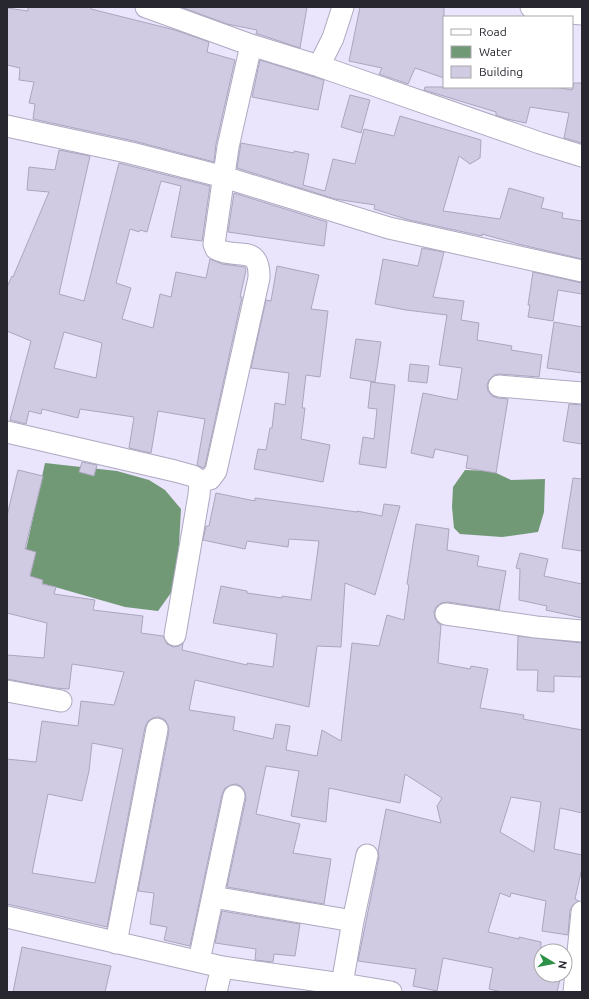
<svg xmlns="http://www.w3.org/2000/svg" width="589" height="999" font-family="Ubuntu,sans-serif">
  <rect width="100%" height="100%" fill="#eae4fd"/>
  <path fill="#719976" d="M45 463 117 471 149 480 165 490 181 509 179 545 173 590 158 611 125 607 20 577Z
    M465 470 492 471 511 480 545 479 544 512 538 532 502 537 460 534 454 528 452 507 453 487Z"/>
  <path fill="#d0cae2" stroke="#aba5bd" fill-rule="evenodd" d="M28 7H91V9L175 30 209 42 207 52 235 60 216 144 214 162 134 141 33 119 35 104 29 103 34 82 19 80 20 68 7 65V8L28 11Z
    M181 7H307L300 48 258 34H256L257 30 227 24Z
    M360 7H444V78L415 68 408 84 379 74 382 68 349 61Z
    M260 60 324 80 318 110 252 97Z
    M574 83H582V143L564 138 569 113 530 107 526 123 507 119 496 115V112L424 90 425 87H555L572 90Z
    M350 95 370 100 361 133 341 127Z
    M400 116 481 140 480 158 470 164 459 156 443 211 500 219 509 188 544 198 541 208 563 213 562 218 582 221V259L522 245 482 234V236L409 220 374 209 375 205 335 199 237 168 241 143 294 153V151L309 154 303 185 325 191 333 159 355 164 364 129 394 136Z
    M59 150 90 156 59 294 84 301 119 163 210 186 202 241 171 237 181 186 161 181 147 232 140 230 139 232 130 229 116 283 131 288 122 319 153 328 160 294 171 297 176 272 206 278 210 259 222 264 245 267 246 270 240 297H242L205 466 203 468 197 465 205 419 158 411 151 453 129 448 134 417 80 409 78 418 42 409 41 414 29 411 26 424 10 420 31 341 7 331V287L12 276 13 277 49 192 27 190 29 167 55 170ZM64 332 102 343 96 378 54 368Z
    M234 193 327 222 324 246 228 232Z
    M422 248 444 252 433 297 464 301 461 320 479 323 477 340 512 346 511 350 542 355 539 377 500 374 494 375 489 380 487 385 488 391 492 396 498 398 508 399 496 473 466 468 468 456 435 449 433 458 411 453 423 393 457 400 462 368 439 365 447 315 406 310 375 304 383 259 418 266Z
    M277 266 319 275 311 309 328 311 320 377 306 375 302 408H305L301 439 330 445 323 482 254 469 258 449 266 450 270 428H272L275 403 285 405 289 373 251 368 266 300 271 301Z
    M533 272 582 283V294L558 290 553 321 528 317 530 305H528Z
    M554 322 582 327V373L547 368Z
    M356 339 381 342 375 382 350 378Z
    M410 364 429 366 427 383 408 381Z
    M371 382 395 385 386 468 359 464 363 437 374 439 377 409 368 408Z
    M569 404 582 405V444L563 441Z
    M82 462 97 465 94 476 79 472Z
    M18 470 43 476 25 549 36 552 30 576 43 580 42 584 56 587 54 594 95 600 93 610 143 616 141 633 163 636 167 644 173 647 179 646 183 643 182 650 247 665V663L273 667 277 634 213 623 221 586 247 591V593L282 598V596L311 600 319 541 289 539 288 547 247 541 245 549 203 540 206 526H209L216 493 255 501V498L357 512V511L382 516 384 504 400 506 375 595 345 583 341 647 317 646 309 707 195 680 189 710 235 717 233 730 273 739 276 724 290 726 286 750 317 756 322 730 341 741 352 643 379 646 387 615 404 620 409 585 407 584 416 524 449 529 447 550 479 556 477 566 506 571 499 610 448 602 441 603 436 607 434 612 435 618 438 623 441 625 438 663 470 669 471 666 488 669 480 708 524 715 523 719 582 730V813L560 808 554 849 582 855V868L575 899 579 901 573 905 570 910 568 935 542 931 546 901 511 893 510 897 500 893 488 932 519 939V937L541 942V975H561L557 992H502L489 989 493 968 443 958 437 991 413 986 416 969 358 961 379 857 378 851 386 809 441 823 437 806 442 798 405 774 400 803 329 788 326 822 291 816 299 771 266 766 256 814 300 824 293 853 331 859 324 904 227 887 246 798 245 792 242 787 237 784 231 785 225 788 222 794 190 946 164 940 167 927 150 924 154 893 138 891 169 731 168 725 165 720 159 717 153 718 148 721 145 727 107 927 7 904V759L36 762 42 721 78 726 81 701 114 705 124 672 72 664 69 689 55 688 7 679V655L44 658 47 623 7 613V516ZM92 743 123 749 95 883 32 873 48 794 82 801 89 771ZM511 797 541 802 534 852 500 832Z
    M573 478 582 479V551L562 548Z
    M520 553 548 559 544 576 582 584V618L546 610 547 606 519 600 520 569 516 568Z
    M518 636 582 643V677L554 676V692L537 691 538 670H517Z
    M222 911 300 924 295 956 274 954 273 962 255 960 256 949 215 943Z
    M22 947 111 966 105 992H13Z"/>
  <g fill="none" stroke-linecap="round" stroke-linejoin="round">
    <defs>
      <path id="minor" d="M146 7 251 45 319 66 540 143 582 156
        M531 7 547 11 582 14
        M319 66 333 38 343 7
        M7 126 131 153 224 177 389 228 582 271
        M499 386 582 393
        M7 432 175 471 193 476 200 481 199 495 175 635
        M200 481 210 479 216 471 259 278C260 243 237 260 216 249L214 244 228 147 251 45
        M446 614 536 627 582 631
        M7 691 61 701
        M213 897 353 921
        M7 917 222 967 342 984 391 992
        M116 943 157 729
        M199 961 234 796
        M342 984 353 921 367 855
        M216 992 222 967
        M574 992 582 912"/>
    </defs>
    <use href="#minor" stroke="#aea9c0" stroke-width="23"/>
    <use href="#minor" stroke="#fff" stroke-width="21"/>
  </g>
  <rect width="589" height="999" fill="none" stroke="#28262f" stroke-width="16"/>
  <rect x="443" y="16" width="130" height="72" fill="#ffffff" stroke="#a9a8ac"/>
  <rect x="451" y="29" width="20" height="6" fill="#ffffff" stroke="#a9a8ac"/>
  <text x="479" y="36" font-size="12" fill="#28262f">Road</text>
  <rect x="451" y="46" width="20" height="12" fill="#719976" stroke="#a9a8ac"/>
  <text x="479" y="56" font-size="12" fill="#28262f">Water</text>
  <rect x="451" y="66" width="20" height="12" fill="#d0cae2" stroke="#a9a8ac"/>
  <text x="479" y="76" font-size="12" fill="#28262f">Building</text>
  <g transform="translate(553 963) rotate(100)"><circle r="19" fill="#ffffff" stroke="#a9a8ac"/>
  <path d="M0-3L7 15L0 10L-7 15Z" fill="#2c9147"/>
  <text y="-6" font-size="11" font-weight="bold" text-anchor="middle" fill="#28262f">N</text>
  </g>
</svg>
